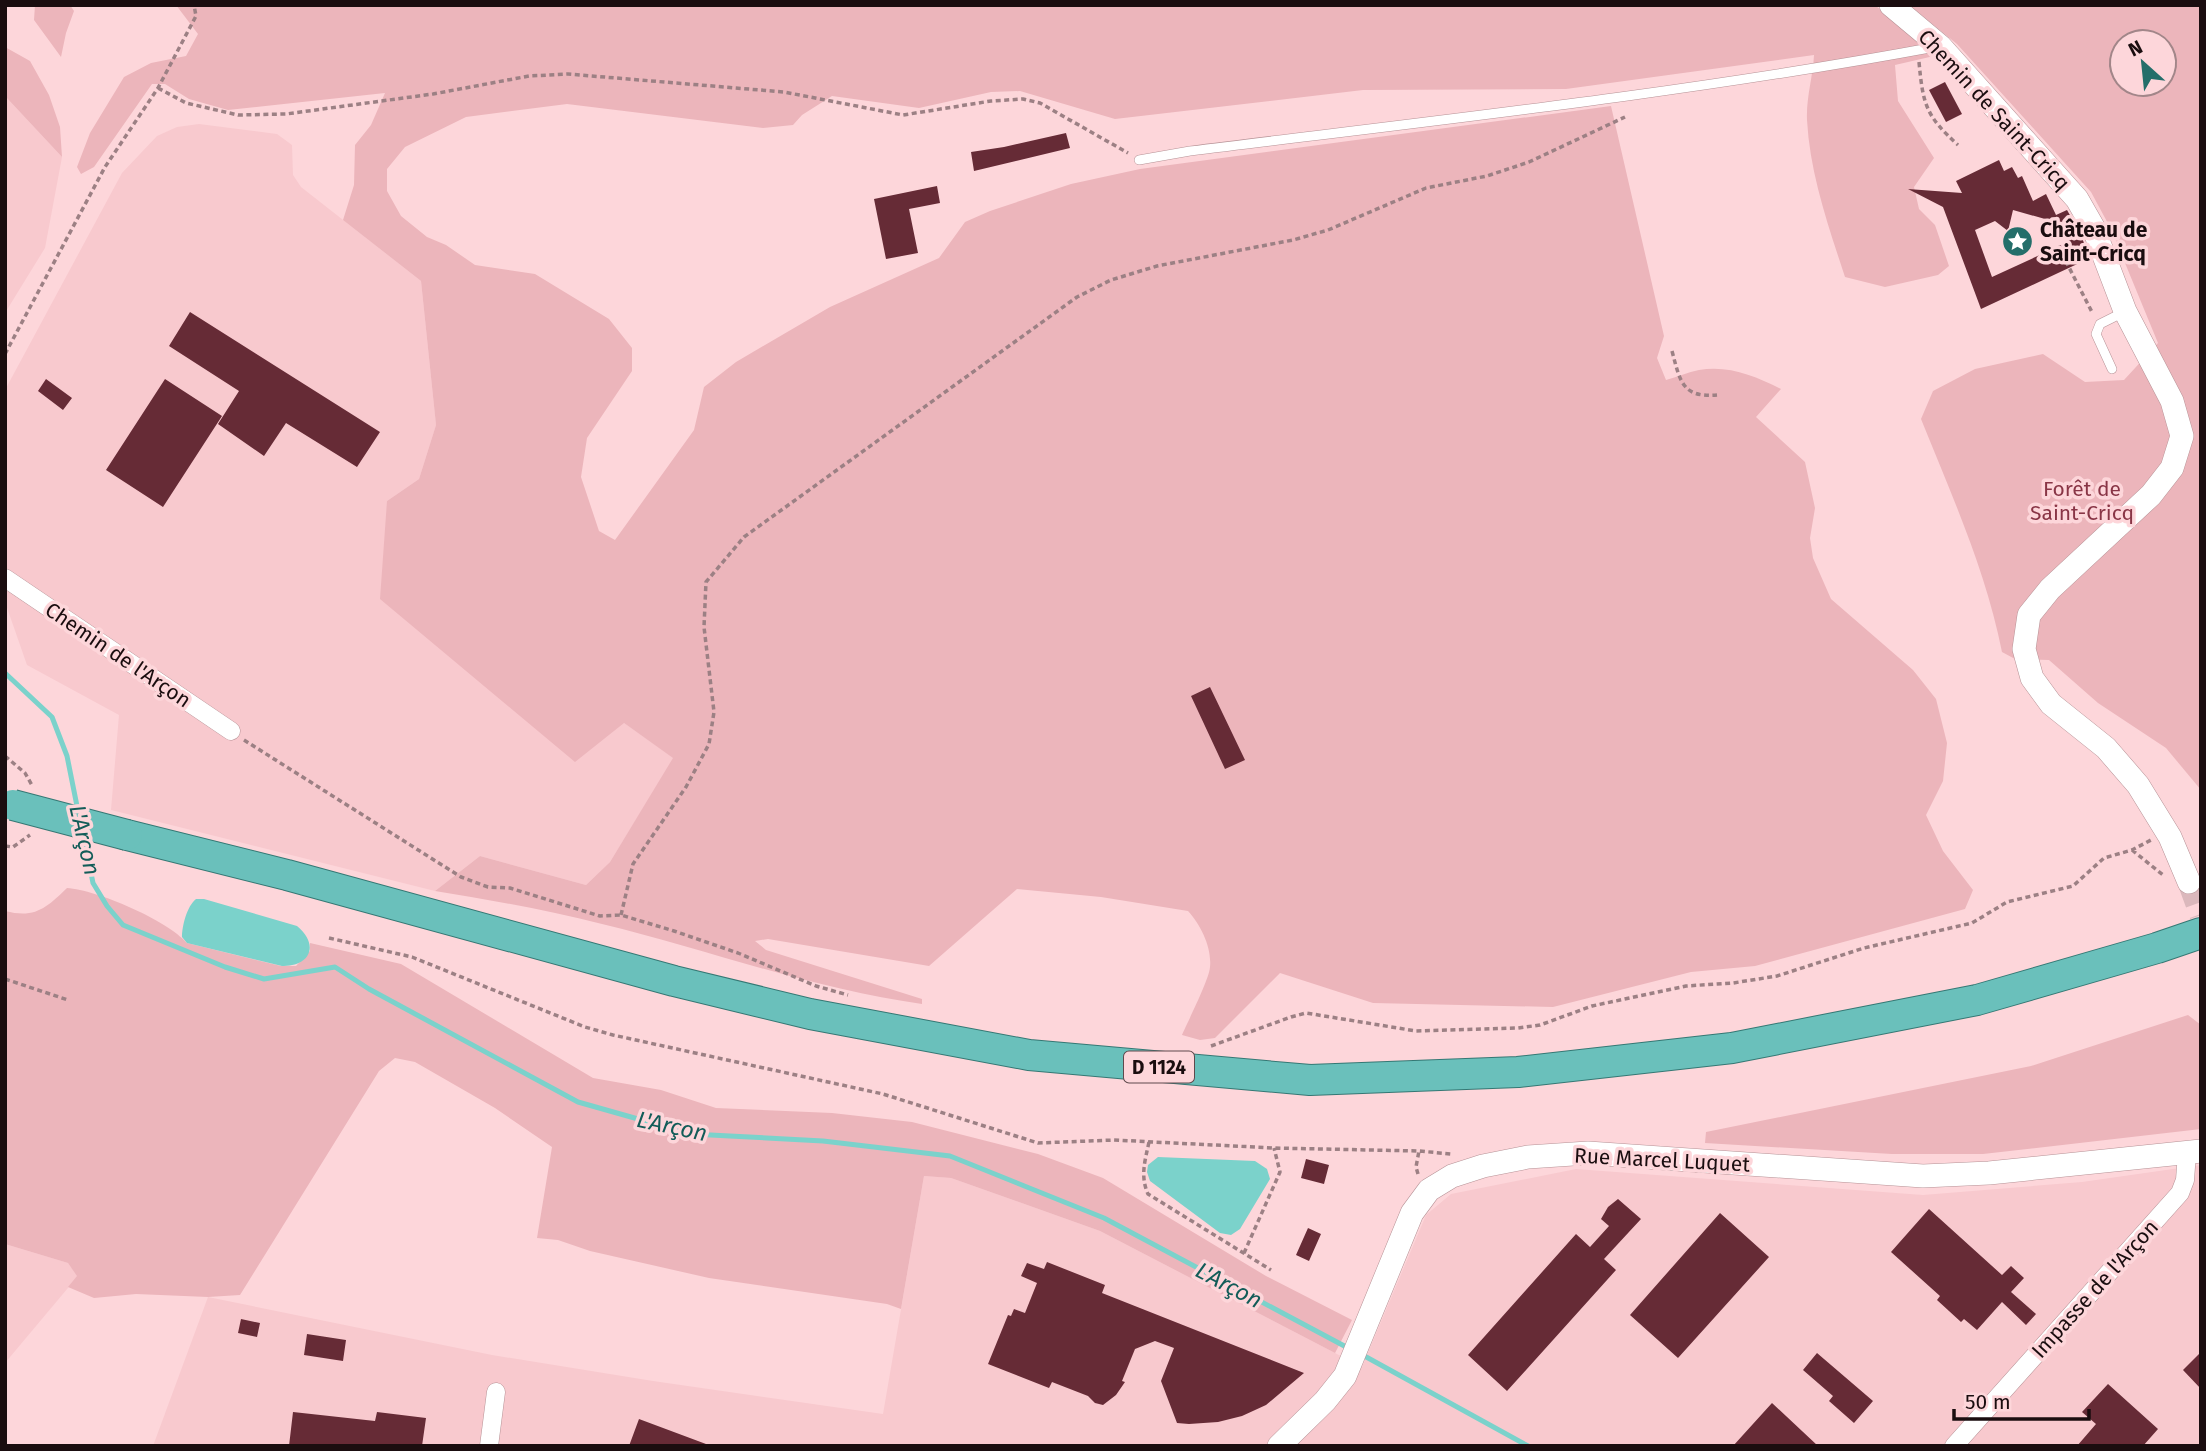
<svg xmlns="http://www.w3.org/2000/svg" width="2206" height="1451" font-family="'Fira Sans',sans-serif">
  <rect width="100%" height="100%" fill="#fdd6da"/>
  <path fill="#f8c9ce" d="M5 96 62 157 45 248 5 313Z
    M199 124 277 134 292 145 293 175 301 187 421 281 436 425 419 479 387 501 624 723 674 758 610 862 586 885 480 856 435 891 111 810 119 715 27 665 5 602V390L122 173 157 136 177 127Z
    M2201 1165V1446H153L208 1297 492 1355 653 1381 883 1414 924 1176 951 1178 1100 1231 1362 1367 1426 1215 1451 1194 1576 1169 1923 1195 2082 1182Z
    M5 1244 68 1263 78 1276 5 1363Z"/>
  <path fill="#ecb5bb" fill-rule="evenodd" d="M35 5H70L74 11 66 33 61 57 34 20Z
    M176 5H1875L1934 56 1895 65 1898 101 1934 158 1914 187 1919 209 1935 225 1949 266 1938 275 1885 287 1845 277C1828 225 1810 174 1807 120 1806 98 1813 76 1814 55L1566 89 1363 90 1115 119 1020 91 991 92 919 108 832 96 802 115 793 125 763 128 567 104 466 117 405 147 387 169V191L401 216 427 237 446 245 475 265 535 274 609 319 632 348V371L587 438 581 477 599 531 615 540 694 430 704 387 736 362 830 307 939 258 965 222 990 211 1071 184 1140 169 1611 106 1664 336 1657 358 1666 380C1677 377 1688 372 1699 370 1729 365 1755 376 1781 389L1756 417 1805 462 1815 508 1810 538 1813 558 1831 599 1913 670 1936 699 1947 743 1943 781 1926 815 1943 851 1973 890 1965 909 1755 966 1691 972 1553 1007 1373 1003 1280 973 1215 1038 1200 1040 1182 1035C1188 1021 1209 980 1210 967 1212 948 1201 925 1188 911L1101 897 1017 889 929 966 768 939 755 941 766 950 922 999V1004C813 989 709 950 602 924 547 910 491 900 435 891L480 856 586 885 610 862 673 758 624 723 575 762 380 599 387 501 419 479 436 425 421 281 343 220 354 185 355 145 371 125 385 93 228 110 189 99 165 84H152L94 167 81 174 77 167 90 133 124 77 151 63 186 56 198 34Z
    M1909 5H2201V790L2166 748 2098 703 2049 660 2015 659 2002 652C1986 571 1952 496 1921 419L1933 391 1975 369 2043 354 2085 382 2124 380 2158 343 2111 229 2091 192 1957 44ZM2122 42H2164V84H2122Z
    M5 47 30 61 49 95 60 127 62 157 5 96Z
    M67 888C97 890 167 920 187 943L281 966H296L310 951V943L401 964 593 1078 661 1090 716 1108 832 1113 912 1122 1038 1154 1103 1178 1266 1276 1352 1320 1335 1353 1100 1231 951 1178 924 1176 901 1309 887 1304 709 1278 590 1251 558 1240 537 1238 552 1147 495 1108 415 1062 395 1058 379 1071 240 1295 208 1297 136 1294 94 1298 68 1287 77 1276 68 1263 5 1244V911C36 919 47 907 67 888Z
    M2188 1015 2201 1025V1129L1983 1154H1892L1705 1143 1706 1132 2031 1066Z"/>
  <path fill="#7bd2cb" d="M196 899H204L297 926C320 945 310 967 282 966L187 943 182 937C182 926 187 906 196 899Z
    M1158 1157 1255 1161 1267 1169 1270 1179 1240 1229 1231 1235 1220 1233 1150 1181 1147 1172 1148 1165Z"/>
  <g fill="none" stroke-linecap="round" stroke-linejoin="round">
    <path stroke="#7bd2cb" stroke-width="5" d="M5 673 52 717 67 756 78 811
      M83 834 93 883 107 906 123 925 225 967 264 979 335 967 369 989 578 1102 691 1134 823 1141 950 1156 1104 1218 1350 1349
      M1359 1353 1528 1446"/>
  </g>
  <path fill="#662b36" fill-rule="evenodd" d="M1945 82 1962 114 1946 122 1929 90Z
    M1066 133 1070 148 974 171 971 152 1004 147Z
    M1999 160 2004 171 2012 167 2018 178 2022 176 2033 201 2046 194 2056 215 2067 210 2080 233 2090 258 1981 309 1943 207 1908 189 1962 193 1956 181ZM2013 210 2059 223 2068 242 1992 277 1975 230 1995 221 2008 231Z
    M937 186 940 203 909 209 918 253 886 259 874 199Z
    M190 312 380 432 357 467 286 423 264 456 218 424 239 391 169 346Z
    M46 379 72 398 63 410 38 391Z
    M165 379 222 416 163 507 106 470Z
    M1210 687 1245 760 1225 769 1191 696Z
    M1306 1159 1329 1165 1324 1184 1301 1178Z
    M1618 1199 1641 1219 1604 1259 1616 1270 1507 1391 1468 1355 1576 1234 1590 1247 1609 1226 1601 1219 1608 1207Z
    M1929 1209 2002 1275 2011 1266 2024 1278 2011 1292 2036 1314 2026 1325 2002 1302 1977 1330 1964 1319 1961 1322 1937 1300 1940 1296 1891 1252Z
    M1720 1213 1769 1257 1678 1358 1630 1315Z
    M1308 1228 1321 1234 1309 1261 1296 1255Z
    M1047 1262 1105 1285 1102 1293 1304 1373 1266 1405 1242 1416 1218 1422 1189 1424 1177 1423 1161 1381 1174 1348 1155 1341 1135 1349 1122 1381 1125 1382 1116 1395 1103 1405 1095 1403 1088 1396 1052 1382 1049 1388 988 1364 1008 1315 1011 1316 1014 1309 1025 1313 1037 1283 1021 1276 1027 1263 1044 1269Z
    M241 1319 260 1323 257 1337 238 1333Z
    M307 1334 346 1340 343 1361 304 1355Z
    M2201 1352V1389L2183 1370Z
    M1817 1353 1873 1401 1854 1423 1829 1401 1833 1396 1803 1370Z
    M2108 1384 2158 1429 2143 1446H2077L2096 1424 2082 1412Z
    M1772 1403 1818 1446H1733Z
    M293 1412 375 1421 377 1412 426 1418 422 1446H289Z
    M639 1419 706 1444V1446H629Z"/>
  <g fill="none" stroke-linecap="round" stroke-linejoin="round">
    <path stroke="#dbb8bc" stroke-width="23" stroke-dasharray="23 11" stroke-linecap="butt" d="M2189 882 2201 915"/>
    <defs>
      <path id="service" d="M1139 160 1190 151C1439 120 1688 93 1935 47
        M2112 369 2096 334 2100 324 2124 312"/>
      <path id="minor" d="M5 578 231 731
        M489 1446 496 1392
        M1954 1446 2180 1193 2185 1180 2187 1153"/>
      <path id="tertiary" d="M1891 5 1940 46 2077 199 2093 227 2125 311 2172 401 2182 436 2172 468 2151 495 2050 589 2029 615 2024 649 2032 678 2051 704 2106 748 2138 785 2170 837 2189 882
        M1279 1446 1325 1401 1345 1376 1412 1213 1429 1190 1452 1176 1483 1166 1528 1157 1588 1153 1923 1176 1989 1173 2201 1151"/>
      <path id="trunk" d="M127 835 287 875 674 981 810 1014 1029 1055 1310 1080 1518 1072 1732 1048 1977 1000 2157 948 2201 933"/>
    </defs>
    <use href="#service" stroke="#b69296" stroke-width="10"/>
    <use href="#minor" stroke="#b69296" stroke-width="19"/>
    <use href="#tertiary" stroke="#b69296" stroke-width="24"/>
    <use href="#trunk" stroke="#357874" stroke-width="32"/>
    <path stroke="#9c8084" stroke-width="3.5" stroke-dasharray="5 3.5" stroke-linecap="butt" d="M1919 62C1923 105 1926 116 1958 145
      M158 88 186 103 238 115 286 114 433 94 529 76 568 74 784 92 903 115 991 101 1023 99 1040 103 1128 153
      M2058 246 2093 314
      M1672 351C1680 381 1682 398 1717 395
      M5 354 105 167 158 88 196 16 194 5
      M244 740 461 877 488 887 510 888 600 916 621 915 674 931 738 953 816 986 848 995
      M5 756 25 773 33 787
      M5 846 13 847 30 835
      M2132 850 2163 875
      M621 915 633 864 686 787 709 744 714 712 704 627 706 582 744 537 1077 297 1111 280 1157 266 1293 240 1328 230 1426 188 1487 176 1529 162 1625 117
      M329 938 412 957 585 1027 613 1035 883 1094 1038 1143 1114 1140 1274 1148 1419 1151 1451 1154
      M5 979 68 1000
      M1211 1046 1291 1017 1306 1013 1416 1031 1518 1028 1540 1025 1592 1006 1686 986 1733 983 1777 976 1864 948 1972 923 2007 902 2073 886 2104 858 2132 850 2151 840
      M1149 1142C1145 1161 1140 1176 1148 1194L1271 1270
      M1418 1174 1416 1167 1419 1151
      M1244 1253 1280 1172 1274 1148"/>
    <use href="#service" stroke="#fff" stroke-width="9"/>
    <use href="#minor" stroke="#fff" stroke-width="18"/>
    <use href="#tertiary" stroke="#fff" stroke-width="23"/>
    <use href="#trunk" stroke="#6ac0bb" stroke-width="30"/>
    <defs>
      <path id="trunk-bridge" d="M13 805 127 835"/>
    </defs>
    <use href="#trunk-bridge" stroke="#357874" stroke-width="32" stroke-linecap="butt"/>
    <use href="#trunk-bridge" stroke="#6ac0bb" stroke-width="30"/>
  </g>
  <defs>
    <symbol id="sight-disc" viewBox="-11 -11 22 22"><circle r="9.5" fill="#246e6a" stroke="#fdd6da"/><path d="M0-6L1.8-2.2L6-1.7L2.9 1.2L3.7 5.4L0 3.3L-3.7 5.4L-2.9 1.2L-6-1.7L-1.8-2.2Z" fill="#fff"/></symbol>
  </defs>
  <g fill-rule="evenodd">
    <use href="#sight-disc" x="2000" y="224" width="35" height="35"/>
  </g>
  <g text-anchor="middle" dominant-baseline="central" stroke-width="7" stroke-linejoin="round" paint-order="stroke">
    <rect fill="#fdd6da" stroke="#5e494c" stroke-width="2" x="1124" y="1051.5" width="70" height="31" rx="5"/>
    <g font-size="19" font-weight="bold" fill="#1a0d0f">
      <text x="1159" y="1067">D 1124</text>
    </g>
    <g font-size="21" fill="#1a0d0f" stroke="#fdd6da">
      <text transform="translate(1994 110) rotate(47)">Chemin de Saint-Cricq</text>
      <text transform="translate(118 655) rotate(34)">Chemin de l'Arçon</text>
      <text transform="translate(1662 1160) rotate(3)">Rue Marcel Luquet</text>
      <text transform="translate(2095 1289) rotate(-48)">Impasse de l'Arçon</text>
    </g>
    <g font-size="21" font-weight="bold" fill="#1a0d0f" stroke="#fdd6da" text-anchor="start">
      <text x="2040" y="230">Château de<tspan x="2040" dy="24">Saint-Cricq</tspan></text>
    </g>
    <g font-size="21" fill="#893546" stroke="#fdd6da">
      <text x="2082" y="489">Forêt de<tspan x="2082" dy="24">Saint-Cricq</tspan></text>
    </g>
    <g font-size="23" font-style="italic" fill="#125c58" stroke="#fdd6da">
      <text transform="translate(85 840) rotate(77)">L'Arçon</text>
      <text transform="translate(672 1126) rotate(12)">L'Arçon</text>
      <text transform="translate(1229 1285) rotate(28)">L'Arçon</text>
    </g>
  </g>
  <rect width="2206" height="1451" fill="none" stroke="#1a0d0f" stroke-width="14"/>
  <g transform="translate(2143 63) rotate(333)"><circle r="33" fill="#fdd6da" stroke="#a28689" stroke-width="2"/>
  <path d="M0-5L12 26L0 18L-12 26Z" fill="#246e6a"/>
  <text y="-10" font-size="19" font-weight="bold" text-anchor="middle" fill="#1a0d0f">N</text>
  </g>
  <path d="M1954 1409v10h135v-10" fill="none" stroke="#1a0d0f" stroke-width="3.5"/>
  <text x="1965" y="1409" font-size="21" fill="#1a0d0f" stroke="#fdd6da" stroke-width="5" paint-order="stroke">50 m</text>
</svg>
